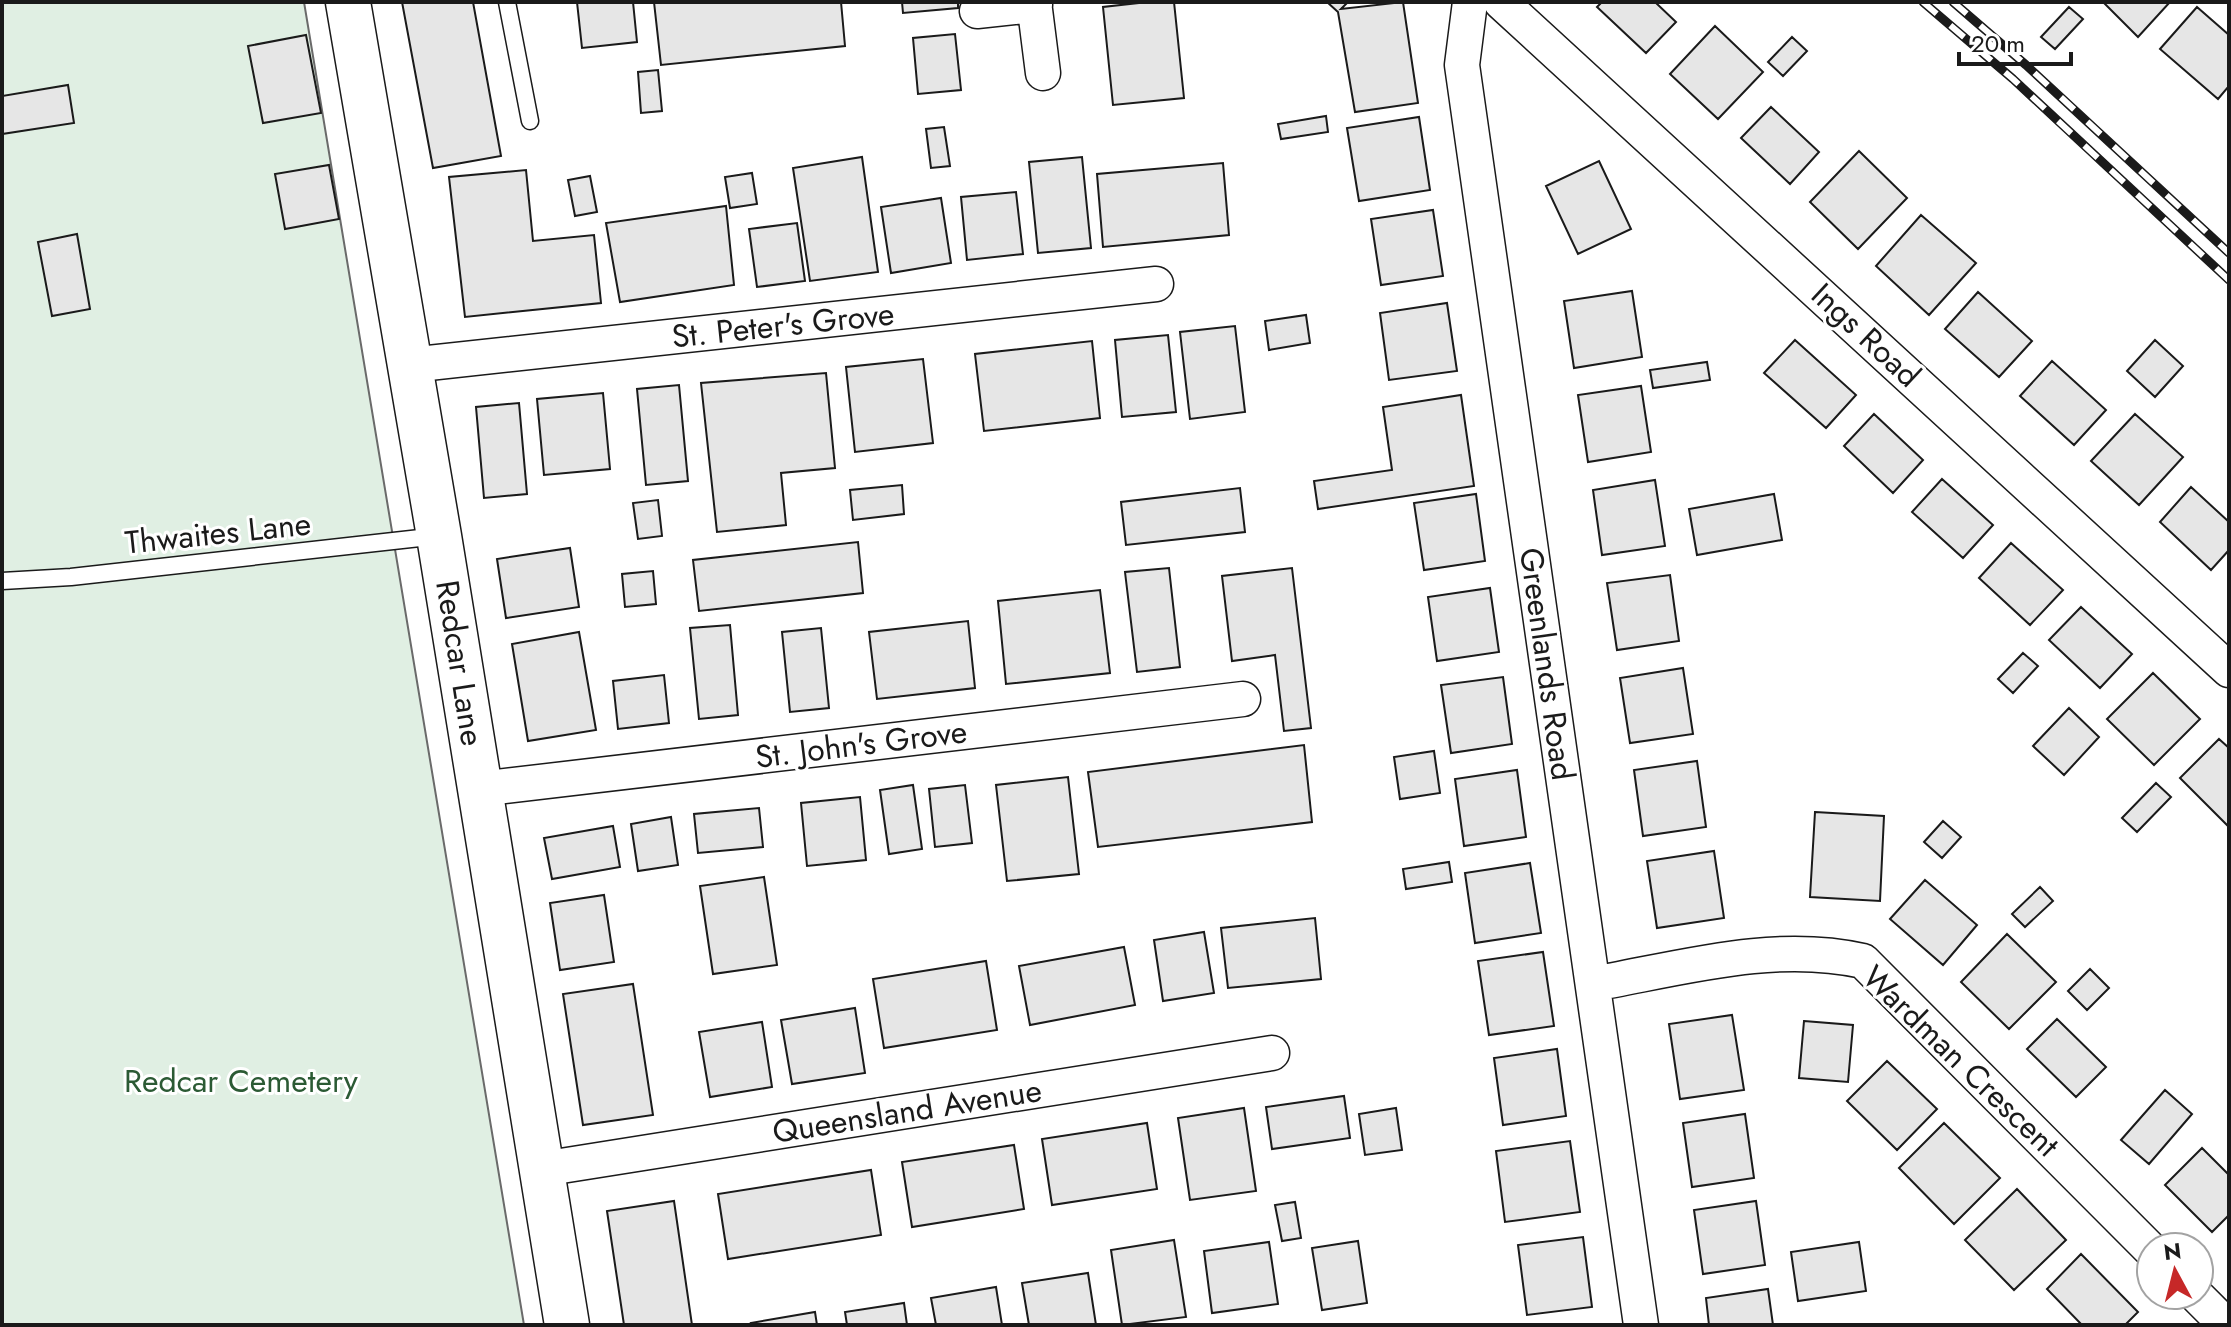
<svg xmlns="http://www.w3.org/2000/svg" width="2231" height="1327" font-family="Jost,sans-serif">
  <rect width="100%" height="100%" fill="#fff"/>
  <path fill="#e0efe3" stroke="#6a6a6a" stroke-width="2" d="M2 2H304L524 1325H2Z"/>
  <path fill="#e6e6e6" stroke="#1a1a1a" stroke-width="2" d="M402 2H473L501 156 433 168Z
    M577 2H633L637 42 582 48Z
    M654 2H841L845 46 661 65Z
    M902 2H958V8L903 13Z
    M1148 2H1174L1184 98 1113 105 1103 7Z
    M1327 2H1348L1341 9 1403 2 1418 103 1355 112 1338 12Z
    M1602 2H1655L1676 22 1646 53 1597 7Z
    M2103 2H2170L2138 37Z
    M2069 7 2083 19 2055 49 2041 37Z
    M2197 7 2229 35V86L2218 99 2160 49Z
    M1715 26 1763 72 1718 119 1670 74Z
    M955 34 961 90 918 94 913 38Z
    M306 35 321 113 263 123 248 46Z
    M1792 37 1807 51 1783 76 1768 62Z
    M658 70 662 111 641 113 638 72Z
    M68 85 74 123 2 134V96Z
    M1771 107 1819 152 1790 184 1741 138Z
    M1326 116 1328 132 1281 139 1278 124Z
    M1419 117 1430 190 1359 201 1347 128Z
    M944 127 950 166 931 168 926 129Z
    M1859 151 1907 198 1858 249 1810 202Z
    M862 157 878 272 810 281 793 168Z
    M1082 157 1091 248 1038 253 1029 162Z
    M1599 161 1631 229 1578 254 1546 186Z
    M1223 163 1229 235 1103 247 1097 174Z
    M329 165 339 219 285 229 275 174Z
    M526 170 533 241 594 235 601 303 465 317 449 177Z
    M752 173 757 204 730 208 725 177Z
    M590 176 597 212 575 216 568 180Z
    M1016 192 1023 254 967 260 961 197Z
    M941 198 951 263 891 273 881 207Z
    M726 206 734 285 620 302 606 223Z
    M1433 210 1443 276 1381 285 1371 219Z
    M1921 215 1976 263 1929 315 1876 266Z
    M797 223 805 281 757 287 749 229Z
    M77 234 90 309 52 316 38 242Z
    M1632 291 1642 357 1574 368 1564 301Z
    M1978 292 2032 341 1999 377 1945 329Z
    M1447 303 1457 371 1389 380 1380 313Z
    M1306 315 1310 343 1269 350 1265 321Z
    M1235 326 1245 412 1190 419 1180 332Z
    M1168 335 1176 412 1122 417 1115 340Z
    M1795 340 1856 395 1826 428 1764 373Z
    M2155 340 2183 366 2155 397 2127 371Z
    M1092 341 1100 418 984 431 975 354Z
    M923 359 933 443 855 452 846 367Z
    M2052 361 2106 410 2074 445 2020 396Z
    M1707 362 1710 380 1653 388 1650 370Z
    M826 373 835 468 781 473 786 525 717 532 701 383Z
    M679 385 688 481 646 485 637 389Z
    M1641 386 1651 452 1588 462 1578 395Z
    M603 393 610 469 544 475 537 399Z
    M1461 395 1474 486 1318 509 1314 481 1392 470 1383 407Z
    M519 403 527 494 484 498 476 407Z
    M1874 414 1923 460 1893 493 1844 446Z
    M2135 414 2183 457 2139 505 2091 461Z
    M1942 479 1993 525 1963 558 1912 512Z
    M1655 480 1665 546 1602 555 1593 490Z
    M902 485 904 514 853 520 850 490Z
    M2191 487 2229 522V550L2211 570 2160 522Z
    M1240 488 1245 532 1126 545 1121 502Z
    M1476 494 1485 561 1424 570 1414 503Z
    M1774 494 1782 540 1697 555 1689 509Z
    M658 500 662 536 638 539 633 503Z
    M858 542 863 593 699 611 693 560Z
    M2011 543 2063 590 2030 625 1979 578Z
    M570 548 579 607 506 618 497 559Z
    M1169 568 1180 667 1137 672 1125 572Z
    M1292 568 1311 728 1284 731 1275 655 1232 661 1222 576Z
    M653 571 656 604 625 607 622 574Z
    M1670 575 1679 641 1617 650 1607 583Z
    M1490 588 1499 652 1437 661 1428 597Z
    M1100 590 1110 673 1006 684 998 601Z
    M2081 607 2132 654 2100 688 2049 640Z
    M968 621 975 688 877 699 869 632Z
    M730 625 738 715 699 719 690 628Z
    M821 628 829 708 790 712 782 632Z
    M579 632 596 730 528 741 512 644Z
    M2023 653 2038 666 2013 693 1998 679Z
    M1683 668 1693 734 1630 743 1620 678Z
    M2153 673 2200 719 2154 765 2107 719Z
    M664 675 669 723 618 729 613 681Z
    M1503 677 1512 744 1451 753 1441 685Z
    M2069 708 2099 737 2064 775 2033 746Z
    M2219 739 2229 748 2228 826 2180 778Z
    M1304 745 1312 822 1098 847 1088 772Z
    M1434 751 1440 793 1400 799 1394 757Z
    M1697 761 1706 827 1643 836 1634 770Z
    M1517 770 1526 837 1464 846 1455 779Z
    M1068 777 1079 874 1007 881 996 785Z
    M2156 783 2171 797 2137 832 2122 818Z
    M913 785 922 849 889 854 880 790Z
    M965 785 972 843 935 847 929 789Z
    M860 797 866 860 807 866 801 803Z
    M759 808 763 847 698 853 694 814Z
    M1815 812 1884 816 1880 901 1810 897Z
    M671 817 678 865 638 871 631 824Z
    M1943 821 1961 837 1942 858 1924 842Z
    M613 826 620 867 552 879 544 838Z
    M1714 851 1724 918 1657 928 1647 861Z
    M1449 862 1452 882 1406 889 1403 869Z
    M1530 863 1541 933 1475 943 1465 873Z
    M764 877 777 965 713 974 700 886Z
    M1925 880 1977 925 1943 965 1890 919Z
    M2040 887 2053 901 2025 927 2012 914Z
    M604 895 614 962 560 970 550 903Z
    M1315 918 1321 979 1228 988 1221 928Z
    M1204 932 1214 993 1163 1001 1154 940Z
    M2007 934 2056 982 2009 1029 1961 982Z
    M1124 947 1135 1005 1030 1025 1019 966Z
    M1543 952 1554 1026 1489 1035 1478 961Z
    M986 961 997 1030 884 1048 873 979Z
    M2090 969 2109 988 2087 1010 2068 991Z
    M633 984 653 1115 583 1125 563 994Z
    M855 1008 865 1073 792 1084 781 1020Z
    M1732 1015 1744 1090 1680 1099 1669 1024Z
    M2057 1019 2106 1067 2076 1097 2027 1049Z
    M1804 1021 1853 1025 1848 1082 1799 1078Z
    M762 1022 772 1087 710 1097 699 1032Z
    M1557 1049 1566 1116 1503 1125 1494 1058Z
    M1887 1061 1937 1109 1897 1150 1847 1101Z
    M2165 1090 2192 1114 2149 1164 2121 1140Z
    M1344 1096 1350 1138 1272 1149 1266 1107Z
    M1244 1108 1256 1191 1190 1200 1178 1118Z
    M1396 1108 1402 1150 1365 1155 1359 1114Z
    M1745 1114 1754 1178 1692 1187 1683 1123Z
    M1147 1123 1157 1189 1052 1205 1042 1139Z
    M1944 1123 2000 1178 1954 1224 1899 1168Z
    M1570 1141 1580 1212 1505 1222 1496 1151Z
    M1014 1145 1024 1209 912 1227 902 1162Z
    M2202 1148 2229 1175V1215L2212 1232 2165 1185Z
    M871 1170 881 1235 728 1259 718 1194Z
    M2017 1189 2066 1240 2014 1290 1965 1240Z
    M674 1201 692 1325H624L607 1211Z
    M1756 1201 1765 1265 1703 1274 1694 1210Z
    M1295 1202 1301 1238 1282 1241 1275 1205Z
    M1583 1237 1592 1307 1527 1315 1518 1245Z
    M1174 1240 1186 1317 1122 1325 1111 1250Z
    M1358 1241 1367 1303 1322 1310 1312 1248Z
    M1269 1242 1278 1304 1212 1313 1204 1251Z
    M1859 1242 1866 1291 1798 1301 1791 1252Z
    M2081 1254 2138 1312 2125 1325H2082L2047 1289Z
    M1088 1273 1096 1325H1029L1022 1283Z
    M996 1287 1002 1325H936L931 1298Z
    M1768 1289 1773 1325H1709L1706 1298Z
    M904 1303 907 1325H847L845 1312Z
    M815 1312 817 1325H752L751 1323Z"/>
  <g fill="none" stroke-linecap="round" stroke-linejoin="round">
    <defs>
      <path id="service" d="M507 2 530 121
        M2 581 71 577 438 536"/>
      <path id="minor" d="M1034 2 1043 73
        M1470 2 1462 65 1641 1325
        M1501 2 2229 670
        M977 11 1035 5
        M410 365 1156 284
        M480 789 1243 699
        M1593 984C1682 968 1774 941 1863 961L2151 1250
        M542 1169 1272 1053
        M2196 1295 2226 1325"/>
      <path id="secondary" d="M348 2 439 536 567 1325"/>
    </defs>
    <use href="#service" stroke="#1a1a1a" stroke-width="19"/>
    <use href="#minor" stroke="#1a1a1a" stroke-width="37"/>
    <use href="#secondary" stroke="#1a1a1a" stroke-width="47"/>
    <use href="#service" stroke="#fff" stroke-width="16"/>
    <use href="#minor" stroke="#fff" stroke-width="34"/>
    <use href="#secondary" stroke="#fff" stroke-width="44"/>
    <defs>
      <path id="rail" d="M1923 2 2013 79 2229 280
        M1953 2 2026 65 2229 253"/>
    </defs>
    <use href="#rail" stroke="#1a1a1a" stroke-width="9"/>
    <use href="#rail" stroke="#fff" stroke-width="6" stroke-dasharray="18" stroke-linecap="butt"/>
  </g>
  <g text-anchor="middle" dominant-baseline="central" stroke-width="6" stroke-linejoin="round" paint-order="stroke">
    <g font-size="32" fill="#1a1a1a" stroke="#fff">
      <text transform="translate(783 325) rotate(-6)">St. Peter's Grove</text>
      <text transform="translate(1866 335) rotate(43)">Ings Road</text>
      <text transform="translate(218 533) rotate(-6)">Thwaites Lane</text>
      <text transform="translate(460 663) rotate(81)">Redcar Lane</text>
      <text transform="translate(1547 664) rotate(82)">Greenlands Road</text>
      <text transform="translate(861 744) rotate(-7)">St. John's Grove</text>
      <text transform="translate(1961 1061) rotate(44)">Wardman Crescent</text>
      <text transform="translate(907 1111) rotate(-9)">Queensland Avenue</text>
    </g>
    <g font-size="32" fill="#2b5a34" stroke="#fff">
      <text x="241" y="1081">Redcar Cemetery</text>
    </g>
  </g>
  <rect width="2231" height="1327" fill="none" stroke="#1a1a1a" stroke-width="8"/>
  <g transform="translate(2175 1271) rotate(353)"><circle r="38" fill="#ffffff" stroke="#a3a3a3" stroke-width="2"/>
  <path d="M0-6L14 30L0 20L-14 30Z" fill="#c62828"/>
  <text y="-12" font-size="22" font-weight="bold" text-anchor="middle" fill="#1a1a1a">N</text>
  </g>
  <path d="M1959 52v12h112v-12" fill="none" stroke="#1a1a1a" stroke-width="4"/>
  <text x="1971" y="52" font-size="24" fill="#1a1a1a" stroke="#ffffff" stroke-width="6" paint-order="stroke">20 m</text>
</svg>
